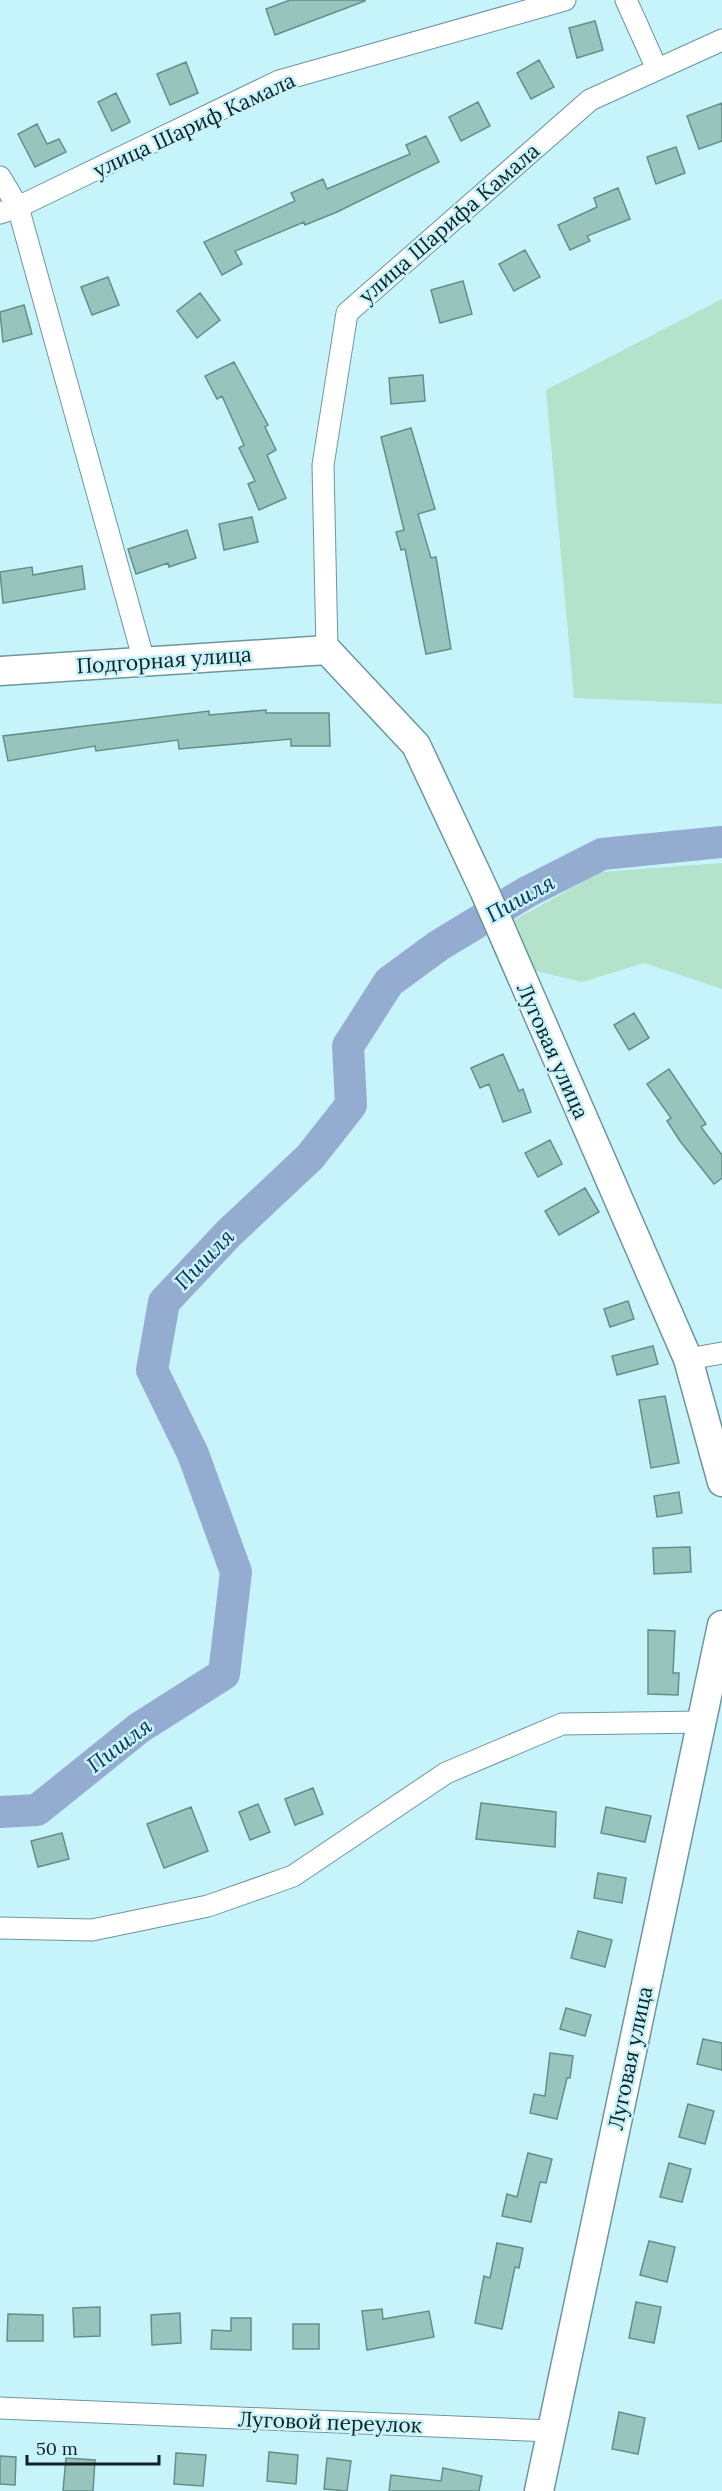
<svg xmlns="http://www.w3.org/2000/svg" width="722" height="2491" font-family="Lora,serif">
  <rect width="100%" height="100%" fill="#c7f3fb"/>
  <path fill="#b5e2cb" d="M722 299V704L574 698 546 390Z
    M722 863V989L644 963 582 982 527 969 500 928 601 872Z"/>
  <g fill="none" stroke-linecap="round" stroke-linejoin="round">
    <path stroke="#94accf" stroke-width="32" d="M0 1812 37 1810 139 1728 224 1674 236 1572 193 1454 152 1370 164 1302 228 1234 310 1157 351 1105 348 1046 389 982 438 946 527 892 602 854 722 842"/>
  </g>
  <path fill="#99c4be" stroke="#658e89" stroke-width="1.5" d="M290 0H365V1L275 35 266 9Z
    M595 21 603 50 577 58 569 28Z
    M539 60 554 87 531 99 517 73Z
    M186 62 198 93 170 105 157 74Z
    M116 93 130 122 112 131 98 102Z
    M478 102 490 126 461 141 449 117Z
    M722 103V141L699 149 687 116Z
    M37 124 47 144 59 139 66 152 35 167 18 134Z
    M426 136 439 162 337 212 305 225 304 222 235 251 242 264 222 275 204 242 295 201 291 193 323 179 327 189 410 154 406 145Z
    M676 147 685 173 656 184 647 157Z
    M618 188 630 219 587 236 590 241 570 250 558 225 597 207 594 198Z
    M525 250 540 277 514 291 499 264Z
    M108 277 119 305 92 315 81 287Z
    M463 281 472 314 440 323 431 290Z
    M200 293 220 320 197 338 177 311Z
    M24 305 32 334 3 342 0 312Z
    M234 362 268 425 265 427 276 450 267 455 286 498 259 510 248 484 255 481 239 448 244 445 222 396 217 399 205 376Z
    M423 375 425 401 391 404 389 378Z
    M411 428 435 509 418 514 431 558 436 557 451 649 426 654 405 549 401 550 396 532 404 530 381 437Z
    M252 517 258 542 224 550 219 524Z
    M187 530 196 558 169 567 168 563 136 574 128 549Z
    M82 566 85 589 3 603 0 572 32 567 33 575Z
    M266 710V713H329L330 746H291V739L179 749 178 740 96 751 95 746 8 761 3 736 209 711V715Z
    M634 1013 649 1038 629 1050 614 1025Z
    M503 1054 519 1091 523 1089 531 1112 503 1122 489 1084 480 1088 471 1068Z
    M669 1069 706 1124 701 1127 722 1155V1178L714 1184 680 1141 667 1121 671 1118 647 1084Z
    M550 1140 562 1164 538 1177 525 1153Z
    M585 1188 599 1212 559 1235 545 1211Z
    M628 1301 634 1319 610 1327 604 1309Z
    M653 1346 658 1364 617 1375 612 1356Z
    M665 1396 679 1463 651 1468 639 1400Z
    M679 1492 682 1513 657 1517 654 1496Z
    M690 1547 691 1572 654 1574 653 1548Z
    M648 1630 675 1631 673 1673H679L678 1695 648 1694Z
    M313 1788 323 1814 295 1825 285 1799Z
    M481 1803 556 1812 555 1847 476 1839Z
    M258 1804 270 1832 250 1840 239 1812Z
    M191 1807 208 1851 164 1868 147 1824Z
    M606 1807 651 1816 645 1842 601 1833Z
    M62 1833 69 1859 38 1867 31 1841Z
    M598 1873 626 1878 622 1903 594 1898Z
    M578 1931 612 1940 605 1967 571 1958Z
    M566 2008 591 2015 585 2036 560 2029Z
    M703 2039 722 2043V2070L697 2064Z
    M550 2053 573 2056 570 2078H567L557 2119 530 2113 534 2094 545 2096Z
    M688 2104 714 2111 705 2144 679 2137Z
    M528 2153 552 2159 546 2183 540 2182 531 2222 502 2216 507 2194 517 2197Z
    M669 2163 691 2169 682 2202 660 2197Z
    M649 2241 675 2247 667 2282 640 2275Z
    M497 2243 523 2248 519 2268 515 2267 502 2329 475 2323 484 2276 490 2278Z
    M636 2302 661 2307 654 2343 629 2338Z
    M100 2307V2336L74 2337 73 2308Z
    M382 2309 383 2319 429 2311 434 2337 367 2350 362 2311Z
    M180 2313 181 2343 152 2345 151 2315Z
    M8 2314 43 2315V2341H7Z
    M231 2318H251V2350L211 2349 212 2330 231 2331Z
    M293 2324H319V2349H293Z
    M619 2412 645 2418 638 2454 612 2449Z
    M269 2452 298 2455 296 2484 267 2481Z
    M176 2453 206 2455 203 2486 174 2484Z
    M0 2456 16 2457 15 2485 0 2484Z
    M66 2458 95 2460 93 2491H63Z
    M327 2458 351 2461 347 2491 324 2489Z
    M443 2468 482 2476 479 2491H389L391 2475 441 2481Z"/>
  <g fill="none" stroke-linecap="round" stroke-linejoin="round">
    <defs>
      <path id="street" d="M626 0 657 69
        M0 177 18 207 144 661
        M0 213 18 207 279 81 565 0
        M327 650 323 465 347 313 590 100 722 40
        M688 1359 722 1353
        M0 1928 92 1930 208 1906 293 1876 446 1773 562 1724 702 1722
        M0 2408 551 2431"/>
      <path id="secondary" d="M0 671 327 650 416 745 484 890 688 1359 722 1482
        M539 2491 722 1625"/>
    </defs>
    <use href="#street" stroke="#6d969d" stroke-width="23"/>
    <use href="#secondary" stroke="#6d969d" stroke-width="31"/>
    <use href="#street" stroke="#fff" stroke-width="21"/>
    <use href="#secondary" stroke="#fff" stroke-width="28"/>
  </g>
  <g text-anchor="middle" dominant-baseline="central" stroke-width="5" stroke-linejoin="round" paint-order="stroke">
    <g font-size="21" fill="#102124" stroke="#c7f3fb">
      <text transform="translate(194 125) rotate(-25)">улица Шариф Камала</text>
      <text transform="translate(449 223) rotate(-41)">улица Шарифа Камала</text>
      <text transform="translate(164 660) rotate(-4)">Подгорная улица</text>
      <text transform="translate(553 1051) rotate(66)">Луговая улица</text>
      <text transform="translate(630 2058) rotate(-78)">Луговая улица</text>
      <text transform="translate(330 2422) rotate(2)">Луговой переулок</text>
    </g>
    <g font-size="22" font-style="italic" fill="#0d2d59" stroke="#c7f3fb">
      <text transform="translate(520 898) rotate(-29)">Пишля</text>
      <text transform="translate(204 1259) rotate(-46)">Пишля</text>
      <text transform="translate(119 1745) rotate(-37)">Пишля</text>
    </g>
  </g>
  <path d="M27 2455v9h132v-9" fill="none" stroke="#102124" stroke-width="3"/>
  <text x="36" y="2455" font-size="18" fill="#102124" stroke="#c7f3fb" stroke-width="4.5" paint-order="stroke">50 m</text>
</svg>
